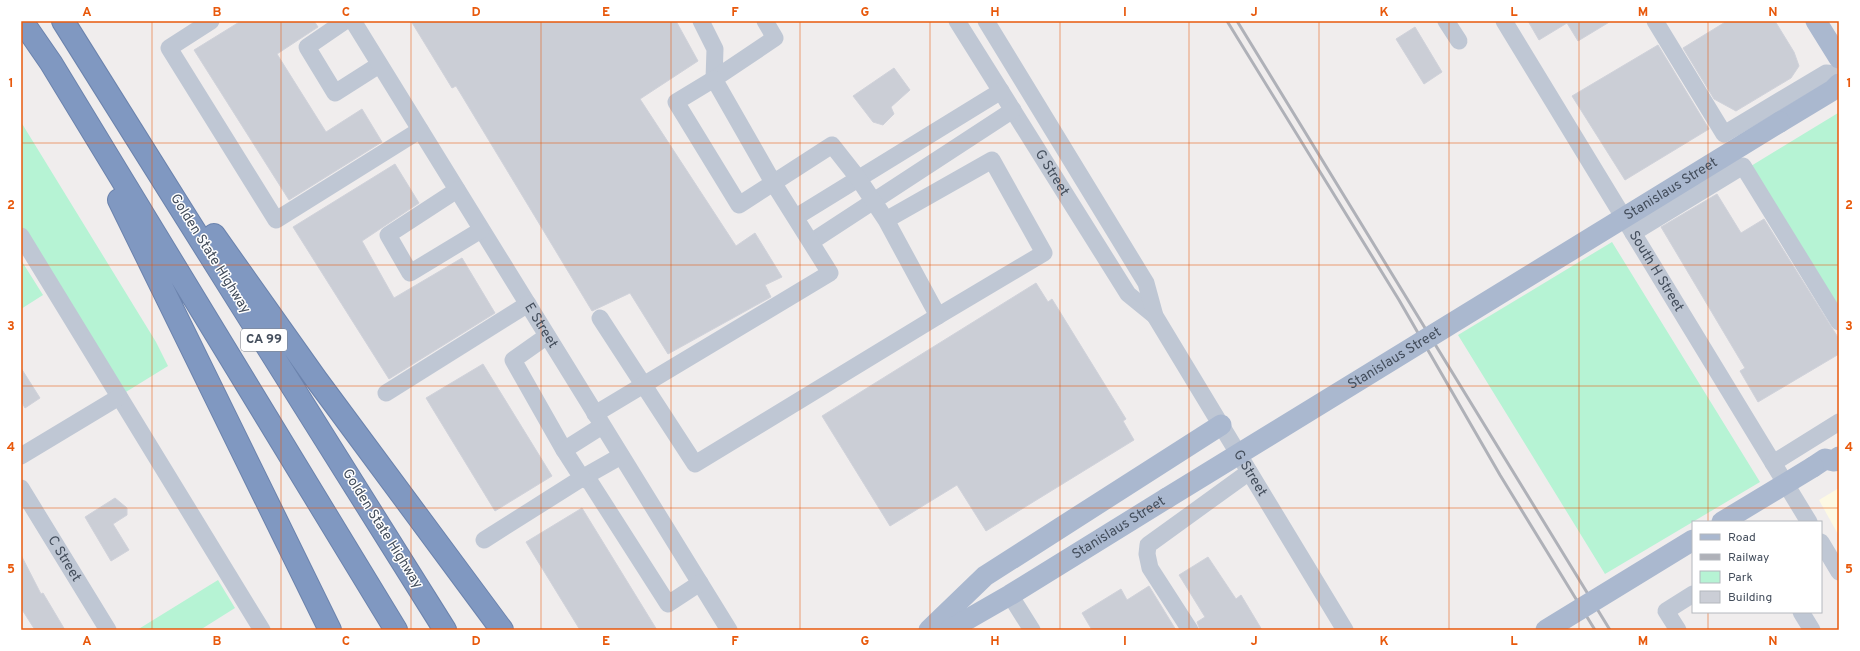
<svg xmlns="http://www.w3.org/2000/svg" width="1860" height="651" font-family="Overpass,sans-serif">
  <rect width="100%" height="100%" fill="#f0eded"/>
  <path fill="#fdf9e3" d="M1839 488V536L1819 500Z"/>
  <path fill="#b6f3d4" d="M1838 113 1839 114V307L1751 166Z
    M21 122 156 342 168 366 121 395 21 235Z
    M1612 242 1760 482 1605 574 1458 335Z
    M21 260 43 295 21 309Z
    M218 580 235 608 200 630H137Z"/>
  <path fill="#cbced6" stroke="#d0d2da" d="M241 21H314L318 27 277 54 326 132 362 109 382 142 289 200 194 50Z
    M411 21H676L698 61 640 99 736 246 755 233 782 277 765 285 771 297 668 354 630 293 592 311 456 86 452 88Z
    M1528 21H1611L1578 41 1567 23 1539 40Z
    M1727 21H1775L1794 52 1799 66 1791 78 1736 111 1714 99 1683 48Z
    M1415 27 1442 72 1424 84 1396 39Z
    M1658 45 1709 129 1625 180 1572 96Z
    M894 68 910 90 891 107 894 114 883 125 873 122 853 96Z
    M395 164 419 203 362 241 394 298 462 258 495 313 389 379 293 227Z
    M1717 194 1741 233 1764 219 1839 339V354L1758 402 1740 371 1745 368 1661 227Z
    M1036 283 1048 302 1052 299 1126 419 1123 421 1134 440 986 531 957 485 890 526 822 416Z
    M483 364 552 476 495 511 426 398Z
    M21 368 40 398 25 408 21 401Z
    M115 498 127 508V515L113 524 129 550 111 561 85 517Z
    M582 508 657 630H580L526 542Z
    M21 555 41 594 43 593 65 630H35L21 608Z
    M1208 557 1236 599 1241 595 1262 630H1200L1197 622 1205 617 1179 575Z
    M1149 586 1176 630H1092L1082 613 1121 589 1127 600Z"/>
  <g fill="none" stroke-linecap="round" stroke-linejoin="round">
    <defs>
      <path id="highway" d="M22 21 51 63 396 630
        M63 21 445 630
        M119 200 330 630
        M214 235 316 379 502 630"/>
    </defs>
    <use href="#highway" stroke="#6b83ad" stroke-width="24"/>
    <g stroke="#bfc7d4" stroke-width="17">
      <path d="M211 21 169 48 276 220 420 130"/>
      <path d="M345 21 307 47 335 93 379 65"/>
      <path id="s1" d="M353 21 729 630"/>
      <path d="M701 21 715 49 714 79"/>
      <path id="s2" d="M957 21 1128 294 1155 316"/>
      <path id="s3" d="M986 21 1146 283 1155 316 1345 630"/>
      <path d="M1446 21 1459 41"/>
      <path id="s4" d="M1504 21 1809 522"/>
      <path d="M1655 21 1724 134 1826 73 1839 74"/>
      <path d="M714 79 775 38 765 21"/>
      <path d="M457 190 388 235 410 273 481 230"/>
      <path d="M796 217 1001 91"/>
      <path d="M1633 233 1743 166 1839 322"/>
      <path d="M21 236 262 630"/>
      <path d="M811 242 1013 110"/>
      <path d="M600 318 695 464 938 316"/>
      <path d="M547 336 513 360 564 450"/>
      <path d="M386 393 528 304"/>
      <path d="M595 414 830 273 774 184 714 79 676 102 739 205 832 145 858 178 886 220 938 316 1044 253 992 160 886 220"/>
      <path d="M21 456 119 397"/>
      <path d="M1773 463 1839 422"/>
      <path d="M582 478 590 482 668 604 700 583"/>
      <path d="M582 478 621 456"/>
      <path id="s5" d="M21 488 108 630"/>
      <path d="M484 540 582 478 564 450 602 426"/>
      <path d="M1821 542 1839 572"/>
      <path d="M1010 595 1032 630"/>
      <path d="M1801 612 1812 630"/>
      <path d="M1190 630 1150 568 1147 554 1148 545 1249 472"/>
      <path d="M1678 630 1666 611 1693 594"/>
    </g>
    <g stroke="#aab8cf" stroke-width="21">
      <path d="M1816 21 1839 58"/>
      <path d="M1780 122 1833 90 1839 84"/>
      <path d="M1813 467 1825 459 1834 461 1839 457"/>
      <path d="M929 630 985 576 1221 425"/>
      <path id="s6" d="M949 630 1010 595 1167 498"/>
    </g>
    <use href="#highway" stroke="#8098c1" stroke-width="22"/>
    <path stroke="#afb1b8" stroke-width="3" d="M1227 21 1399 300 1500 475 1595 630
      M1237 21 1610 630"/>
    <g stroke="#aab8cf" stroke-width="21">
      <path id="s7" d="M1167 498 1780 122"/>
      <path d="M1722 522 1813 467"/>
      <path d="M1546 630 1693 540"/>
    </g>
  </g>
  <path fill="none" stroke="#e8590c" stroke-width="1" stroke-opacity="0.55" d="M152 21V630M281 21V630M411 21V630M541 21V630M671 21V630M800 21V630M930 21V630M1060 21V630M1189 21V630M1319 21V630M1449 21V630M1579 21V630M1708 21V522M21 143H1839M21 265H1839M21 386H1839M21 508H1839M1708 612V630"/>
  <g text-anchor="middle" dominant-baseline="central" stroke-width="3" stroke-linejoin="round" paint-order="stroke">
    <rect fill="#fff" stroke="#7c838d" stroke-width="1" x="241" y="329" width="46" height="22" rx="3"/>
    <g font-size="13" font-weight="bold" fill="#444e5c">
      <text x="264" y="340">CA 99</text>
    </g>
    <g font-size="14" fill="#444e5c" stroke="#fff">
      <text stroke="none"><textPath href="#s2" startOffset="179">G Street</textPath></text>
      <text stroke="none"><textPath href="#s7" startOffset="591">Stanislaus Street</textPath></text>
      <text transform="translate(210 254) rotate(58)">Golden State Highway</text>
      <text stroke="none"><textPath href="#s4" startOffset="293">South H Street</textPath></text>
      <text stroke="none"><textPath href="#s1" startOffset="358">E Street</textPath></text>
      <text stroke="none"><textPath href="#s7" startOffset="267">Stanislaus Street</textPath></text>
      <text stroke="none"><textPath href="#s3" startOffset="525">G Street</textPath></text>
      <text stroke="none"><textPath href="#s6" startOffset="198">Stanislaus Street</textPath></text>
      <text transform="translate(382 529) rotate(58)">Golden State Highway</text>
      <text stroke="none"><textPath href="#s5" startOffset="83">C Street</textPath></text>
    </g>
  </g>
  <rect width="1860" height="651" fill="none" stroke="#ffffff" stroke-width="44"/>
  <rect x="1692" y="521" width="130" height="92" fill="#ffffff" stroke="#b4b8be"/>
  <rect x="1700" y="534" width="20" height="6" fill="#aab8cf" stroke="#b4b8be"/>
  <text x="1728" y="541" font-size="12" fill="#444e5c">Road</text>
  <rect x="1700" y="554" width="20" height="6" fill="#afb1b8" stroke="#b4b8be"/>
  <text x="1728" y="561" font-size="12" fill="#444e5c">Railway</text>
  <rect x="1700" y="571" width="20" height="12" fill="#b6f3d4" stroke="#b4b8be"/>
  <text x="1728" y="581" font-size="12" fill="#444e5c">Park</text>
  <rect x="1700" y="591" width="20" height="12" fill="#cbced6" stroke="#b4b8be"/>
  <text x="1728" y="601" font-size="12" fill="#444e5c">Building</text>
  <rect x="22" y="22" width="1816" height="607" fill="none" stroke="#e8590c" stroke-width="1.5"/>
  <g font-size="13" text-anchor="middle" font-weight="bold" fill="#e8590c">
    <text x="87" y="16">A</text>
    <text x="217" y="16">B</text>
    <text x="346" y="16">C</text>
    <text x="476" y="16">D</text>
    <text x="606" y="16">E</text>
    <text x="735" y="16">F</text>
    <text x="865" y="16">G</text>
    <text x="995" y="16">H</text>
    <text x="1125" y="16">I</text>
    <text x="1254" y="16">J</text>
    <text x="1384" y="16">K</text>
    <text x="1514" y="16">L</text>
    <text x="1643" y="16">M</text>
    <text x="1773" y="16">N</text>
    <text x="11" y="87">1</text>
    <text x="1849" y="87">1</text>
    <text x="11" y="209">2</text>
    <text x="1849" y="209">2</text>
    <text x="11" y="330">3</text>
    <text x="1849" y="330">3</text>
    <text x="11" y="451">4</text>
    <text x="1849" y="451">4</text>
    <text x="11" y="573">5</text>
    <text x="1849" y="573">5</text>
    <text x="87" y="645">A</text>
    <text x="217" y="645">B</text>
    <text x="346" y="645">C</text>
    <text x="476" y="645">D</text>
    <text x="606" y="645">E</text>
    <text x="735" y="645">F</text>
    <text x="865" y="645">G</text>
    <text x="995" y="645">H</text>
    <text x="1125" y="645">I</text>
    <text x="1254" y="645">J</text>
    <text x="1384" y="645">K</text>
    <text x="1514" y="645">L</text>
    <text x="1643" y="645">M</text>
    <text x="1773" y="645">N</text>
  </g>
</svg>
